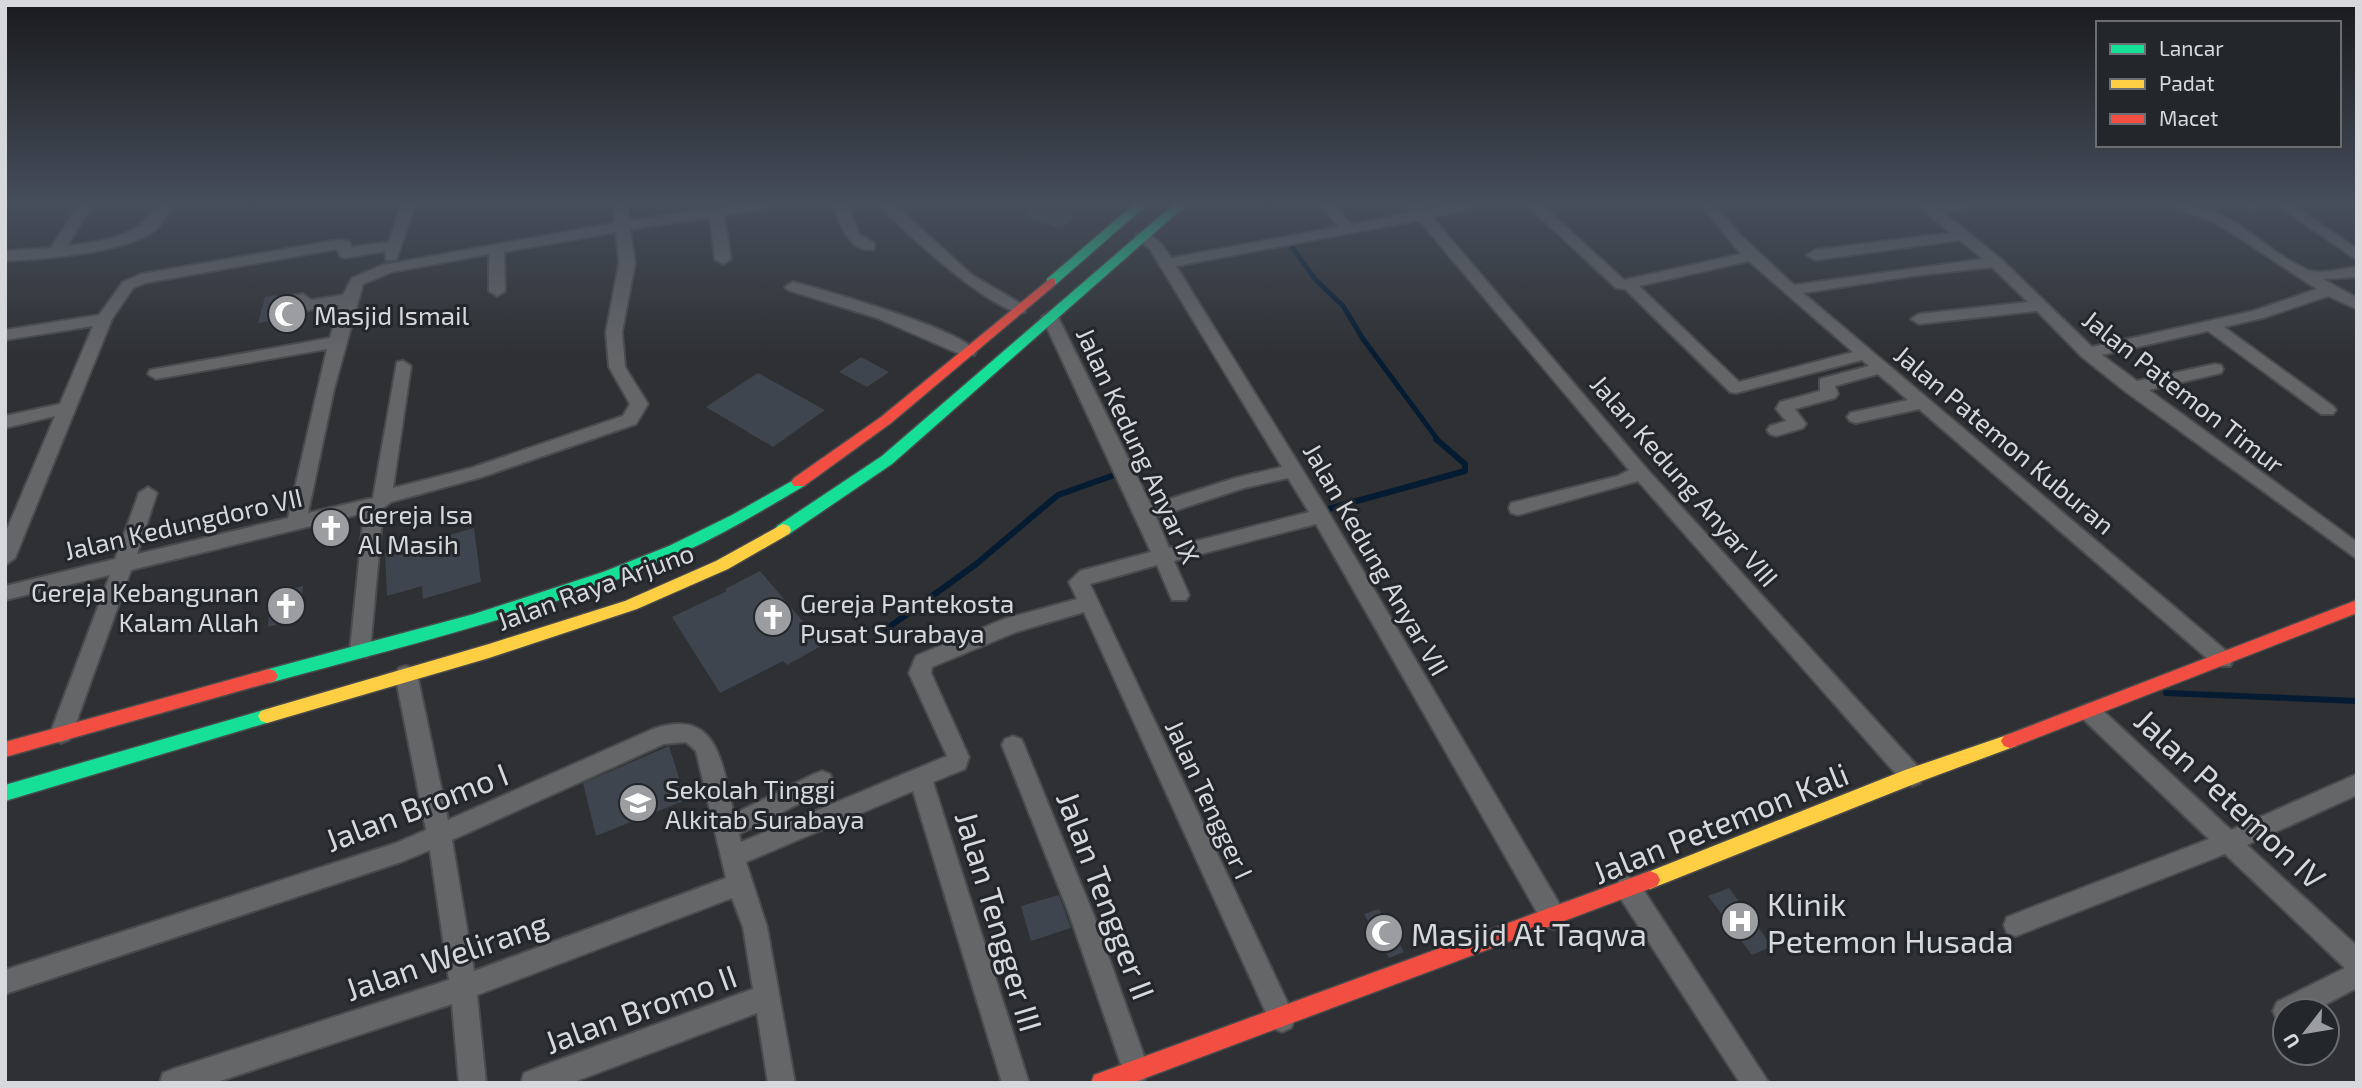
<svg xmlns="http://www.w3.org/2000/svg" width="2362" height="1088" font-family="'Exo 2',sans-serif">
  <rect width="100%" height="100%" fill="#2e3033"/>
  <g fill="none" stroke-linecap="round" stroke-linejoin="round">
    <path stroke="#041b31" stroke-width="5" d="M1290 239 1287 240 1315 279 1343 306 1363 339 1438 440"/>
    <path stroke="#041b31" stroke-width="6" d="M1321 511 1465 471V464L1436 439
      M885 630 975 565 1058 495 1120 473
      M2166 693 2357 701"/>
  </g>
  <path fill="#3f454e" d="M1040 205H1045L1077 216 1061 229 1026 216Z
    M276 295 274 306 294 307 298 310 296 317 258 323 265 297Z
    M861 357 889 372 867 387 839 372Z
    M758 373 825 410 773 447 706 407Z
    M344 521V533L319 539V527Z
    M474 528 481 582 423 599 422 586 387 596 385 553Z
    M760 571 823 645 787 665 783 661 720 693 672 617 727 591 725 589Z
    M303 586 301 618 268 627 270 595Z
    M669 746 686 800 596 836 583 783Z
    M1729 888 1772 946 1752 955 1708 896Z
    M1059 895 1071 928 1031 941 1021 906Z
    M1379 909 1404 952 1389 958 1364 914Z"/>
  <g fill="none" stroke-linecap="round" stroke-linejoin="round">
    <defs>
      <path id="street" d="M78 205H92L67 246C102 241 139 238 157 205H171C167 213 163 222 157 228 131 253 41 259 5 261V251L51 248Z
        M401 205H415L396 260H386L385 251 345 258 340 256 337 249 145 283 133 288 112 319 15 558 5 565V534L55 416 5 428V416L60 404 93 326 5 340V330L99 315 123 282 141 274 338 240 349 241 352 247 389 242Z
        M613 205H627L629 221 738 205H771L764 209 724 215 731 259 723 264 715 259 710 217 630 229 635 263 622 332 625 367 648 404 636 424 482 477 391 502 383 508 370 651 367 657H353L350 651 364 513 131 570 72 734 69 740 61 743 53 740 50 734 110 575 5 600V586L115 559 139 493 148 487 157 493 137 554 288 518 327 349 156 379 148 374 150 370 330 338 339 305 303 311 295 304H276V298L303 294 311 300 343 295 352 278 383 265 615 223ZM616 232 619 263 606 332 609 367 630 404 623 416 471 468 393 488 411 366 403 361 397 362 373 498 308 513 334 389 363 284 392 272 489 254V291L497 296 505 291 504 252Z
        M833 205H847L859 234 874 243V249C849 254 840 223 833 205Z
        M880 205H895L972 275 1025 306V312C999 319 898 227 880 205Z
        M1320 205H1334L1352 225 1412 212 1407 205H1421L1426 210 1450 205H1476L1474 208 1432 217 1646 468 1920 769 1923 776 1920 783 1912 786 1904 783 1638 481 1518 515 1511 513 1509 508 1511 503 1618 476 1629 470 1419 220 1176 266 1323 503 1563 910 1566 918 1563 926 1554 929 1545 926 1316 524 1174 561 1189 595 1186 600H1172L1157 565 1090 584 1291 1010 1295 1019 1291 1028 1282 1032 1273 1028 1084 612 1016 632 932 667 931 673 969 757 965 769 933 782 1029 1083H1002L913 791 746 862 767 927 795 1083H768L757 1013 571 1083H521L524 1073 534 1069 753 989 743 927 732 898 477 995 486 1083H459L452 1004 214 1083H160L163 1073 173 1069 449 980 430 850 401 862 5 994V970L396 843 426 830 395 674 399 668 406 666 413 668 417 674 448 820 653 729C720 706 722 767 734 814L814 774 822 771 830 774 833 781 830 788 739 834 741 842 947 756 909 673 916 656 1004 619 1077 599 1069 582 1080 571 1151 552 1042 317 1050 312 1058 317 1151 505 1235 478 1282 467 1150 249 1135 237 1137 234C1153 231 1163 245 1171 258L1339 227ZM1288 478 1309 512 1169 548 1156 517 1244 488ZM686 742 696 751 726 878 474 971 452 840 664 744Z
        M1527 205H1542L1624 280 1741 254 1701 205H1715L1740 235 1794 285 1983 259 1960 240 1815 260 1807 255 1815 250 1950 233 1918 205H1968L1966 208 1944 213 2001 259 2092 347 2253 311 2317 289 2215 222 2176 208 2174 205C2235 205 2259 249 2308 270 2320 275 2344 268 2357 267V277L2323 279 2357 298V309L2328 296 2263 318 2224 327 2333 406 2336 410 2333 414H2321L2208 331 2102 355 2137 381 2215 364 2221 365 2223 369 2221 373 2149 390 2357 542V559L2126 392 2082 357 2037 311 1919 324 1911 319 1919 314 2028 302 1992 267 1912 276 1803 293 2230 654 2233 660 2230 666H2216L1919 409 1856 423 1850 421 1847 417 1850 413 1908 400 1878 374 1835 386 1838 394 1835 398 1795 409 1806 424 1803 428 1776 436 1770 434 1767 430 1770 426 1786 421 1776 409 1780 402 1820 391V379L1869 366 1862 360 1736 393 1730 392 1625 289 1616 288ZM1749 261 1853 352 1739 382 1639 286Z
        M2242 205H2258L2251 209Z
        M2277 205H2293L2357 249V260Z
        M793 282C827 291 957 328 976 351L974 355H962L877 318 788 290 785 287Z
        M2090 703 2098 706 2231 830 2357 774V795L2247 845 2357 946V988L2313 1011H2285V1023L2277 1020 2273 1011 2277 1002 2345 968 2225 854 2016 936 2007 933 2004 925 2007 917 2209 839 2082 718 2079 712 2082 706Z
        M1013 736 1021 739 1024 745 1094 916 1149 1070 1145 1079 1138 1083 1127 1079 1123 1070 1070 916 1002 745 1005 739Z
        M1628 877 1637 880 1769 1083H1740L1619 896 1616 888 1619 880Z"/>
      <path id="fast" d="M1133 205H1137L1143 208 1055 285H1047V279Z
        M1173 205H1186L892 464 789 534H777L775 530 777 526 882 456Z
        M799 477 807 482 804 486C763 510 722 535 679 554 548 612 407 645 269 683L263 681 260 676 263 671 269 669 474 614 603 572 669 546 732 515Z
        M267 709 273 711 276 716 273 721 5 801V785Z"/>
      <path id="slow" d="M783 524 789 526 791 530 789 534 728 569 637 609 489 658 267 723 261 721 258 716 261 711 267 709 489 644 625 601 716 561Z
        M2010 734 2016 736 2019 741 2016 746 1919 782 1650 889 1643 886 1640 880 1643 874 1905 770Z"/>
      <path id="jam" d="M1051 278 1055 279V285L891 423 804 486H794L791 482 794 478 881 417Z
        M2357 600V613L2016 746 2010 748 2004 746 2001 741 2004 736Z
        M269 669 275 671 278 676 275 681 5 757V742Z
        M1650 871 1657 874 1660 880 1657 886 1132 1083H1091L1094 1075 1102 1072Z"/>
    </defs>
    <use href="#street" stroke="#494b4d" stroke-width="4"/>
    <use href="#fast" stroke="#494b4d" stroke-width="3"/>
    <use href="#slow" stroke="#494b4d" stroke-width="3"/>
    <use href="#jam" stroke="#494b4d" stroke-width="3"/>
    <use href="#street" fill="#656668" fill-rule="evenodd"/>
    <use href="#fast" fill="#16e098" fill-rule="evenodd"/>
    <use href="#slow" fill="#ffcf43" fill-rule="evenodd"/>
    <use href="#jam" fill="#f24e42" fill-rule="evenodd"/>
  </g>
  <linearGradient id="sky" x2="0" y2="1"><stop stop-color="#191a1c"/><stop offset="0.57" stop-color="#464e5b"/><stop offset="1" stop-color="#464e5b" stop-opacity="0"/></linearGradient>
  <rect width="2362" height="357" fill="url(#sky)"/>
  <defs>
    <symbol id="mosque-disc" viewBox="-11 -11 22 22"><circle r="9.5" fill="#9b9da0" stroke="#23262a"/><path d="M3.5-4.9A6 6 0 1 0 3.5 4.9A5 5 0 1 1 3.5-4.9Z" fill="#fff"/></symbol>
    <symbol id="church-disc" viewBox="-11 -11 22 22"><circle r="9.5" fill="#9b9da0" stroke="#23262a"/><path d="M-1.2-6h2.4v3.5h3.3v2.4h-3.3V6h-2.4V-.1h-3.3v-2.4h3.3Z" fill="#fff"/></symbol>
    <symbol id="university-disc" viewBox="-11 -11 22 22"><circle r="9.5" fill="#9b9da0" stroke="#23262a"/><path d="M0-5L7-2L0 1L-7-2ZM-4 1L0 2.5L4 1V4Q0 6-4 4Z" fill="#fff"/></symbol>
    <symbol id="hospital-disc" viewBox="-11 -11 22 22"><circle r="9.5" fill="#9b9da0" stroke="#23262a"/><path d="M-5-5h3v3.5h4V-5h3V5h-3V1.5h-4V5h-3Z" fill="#fff"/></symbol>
  </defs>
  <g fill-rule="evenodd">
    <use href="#mosque-disc" x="265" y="292" width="44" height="44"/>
    <use href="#church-disc" x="309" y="506" width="44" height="44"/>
    <use href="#church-disc" x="264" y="584" width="44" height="44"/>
    <use href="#church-disc" x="751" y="595" width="44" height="44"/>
    <use href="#university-disc" x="616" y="781" width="44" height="44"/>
    <use href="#hospital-disc" x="1718" y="899" width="44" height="44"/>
    <use href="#mosque-disc" x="1362" y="911" width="44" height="44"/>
  </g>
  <g text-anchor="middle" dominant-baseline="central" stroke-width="6" stroke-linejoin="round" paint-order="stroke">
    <g font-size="26" fill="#d6d8db" stroke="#23262a" text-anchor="start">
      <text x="314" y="314">Masjid Ismail</text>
      <text x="358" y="513">Gereja Isa<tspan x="358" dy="30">Al Masih</tspan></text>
      <text x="259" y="591" text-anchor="end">Gereja Kebangunan<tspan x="259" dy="30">Kalam Allah</tspan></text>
      <text x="800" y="602">Gereja Pantekosta<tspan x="800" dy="30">Pusat Surabaya</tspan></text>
      <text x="665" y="788">Sekolah Tinggi<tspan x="665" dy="30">Alkitab Surabaya</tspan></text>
    </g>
    <g font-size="26" fill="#d6d8db" stroke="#23262a">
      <text transform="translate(2184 391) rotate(38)">Jalan Patemon Timur</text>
      <text transform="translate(2005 439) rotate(40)">Jalan Patemon Kuburan</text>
      <text transform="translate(1139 445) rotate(65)">Jalan Kedung Anyar IX</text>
      <text transform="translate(1685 480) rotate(49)">Jalan Kedung Anyar VIII</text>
      <text transform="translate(183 523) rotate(-13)">Jalan Kedungdoro VII</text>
      <text transform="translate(1377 559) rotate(60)">Jalan Kedung Anyar VII</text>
      <text transform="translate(595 586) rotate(-20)">Jalan Raya Arjuno</text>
      <text transform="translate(1210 799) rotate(65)">Jalan Tengger I</text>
    </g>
    <g font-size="32" fill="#d6d8db" stroke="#23262a">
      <text transform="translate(2231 798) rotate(43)">Jalan Petemon IV</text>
      <text transform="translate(416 806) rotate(-21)">Jalan Bromo I</text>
      <text transform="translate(1720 822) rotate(-22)">Jalan Petemon Kali</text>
      <text transform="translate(1107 895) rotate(69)">Jalan Tengger II</text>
      <text transform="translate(1000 921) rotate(73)">Jalan Tengger III</text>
      <text transform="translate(446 955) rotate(-19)">Jalan Welirang</text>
      <text transform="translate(640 1008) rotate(-20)">Jalan Bromo II</text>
    </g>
    <g font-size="32" fill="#d6d8db" stroke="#23262a" text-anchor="start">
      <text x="1767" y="903">Klinik<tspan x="1767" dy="37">Petemon Husada</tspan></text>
      <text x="1411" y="933">Masjid At Taqwa</text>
    </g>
  </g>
  <rect width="2362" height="1088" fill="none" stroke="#d6d8db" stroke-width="14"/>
  <rect x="2096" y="21" width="245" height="126" fill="#23262a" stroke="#6b6d71" stroke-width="2"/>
  <rect x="2110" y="44" width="35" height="10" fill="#16e098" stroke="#6b6d71" stroke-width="2"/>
  <text x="2159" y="56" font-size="21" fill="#d6d8db">Lancar</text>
  <rect x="2110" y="79" width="35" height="10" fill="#ffcf43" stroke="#6b6d71" stroke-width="2"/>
  <text x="2159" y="91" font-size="21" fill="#d6d8db">Padat</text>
  <rect x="2110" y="114" width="35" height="10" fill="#f24e42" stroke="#6b6d71" stroke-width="2"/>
  <text x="2159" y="126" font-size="21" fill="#d6d8db">Macet</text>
  <g transform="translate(2306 1032) rotate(239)"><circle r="33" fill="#23262a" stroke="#6b6d71" stroke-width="2"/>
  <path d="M0-5L12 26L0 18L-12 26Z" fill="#9b9da0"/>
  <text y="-10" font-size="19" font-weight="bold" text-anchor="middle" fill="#d6d8db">U</text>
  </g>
</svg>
